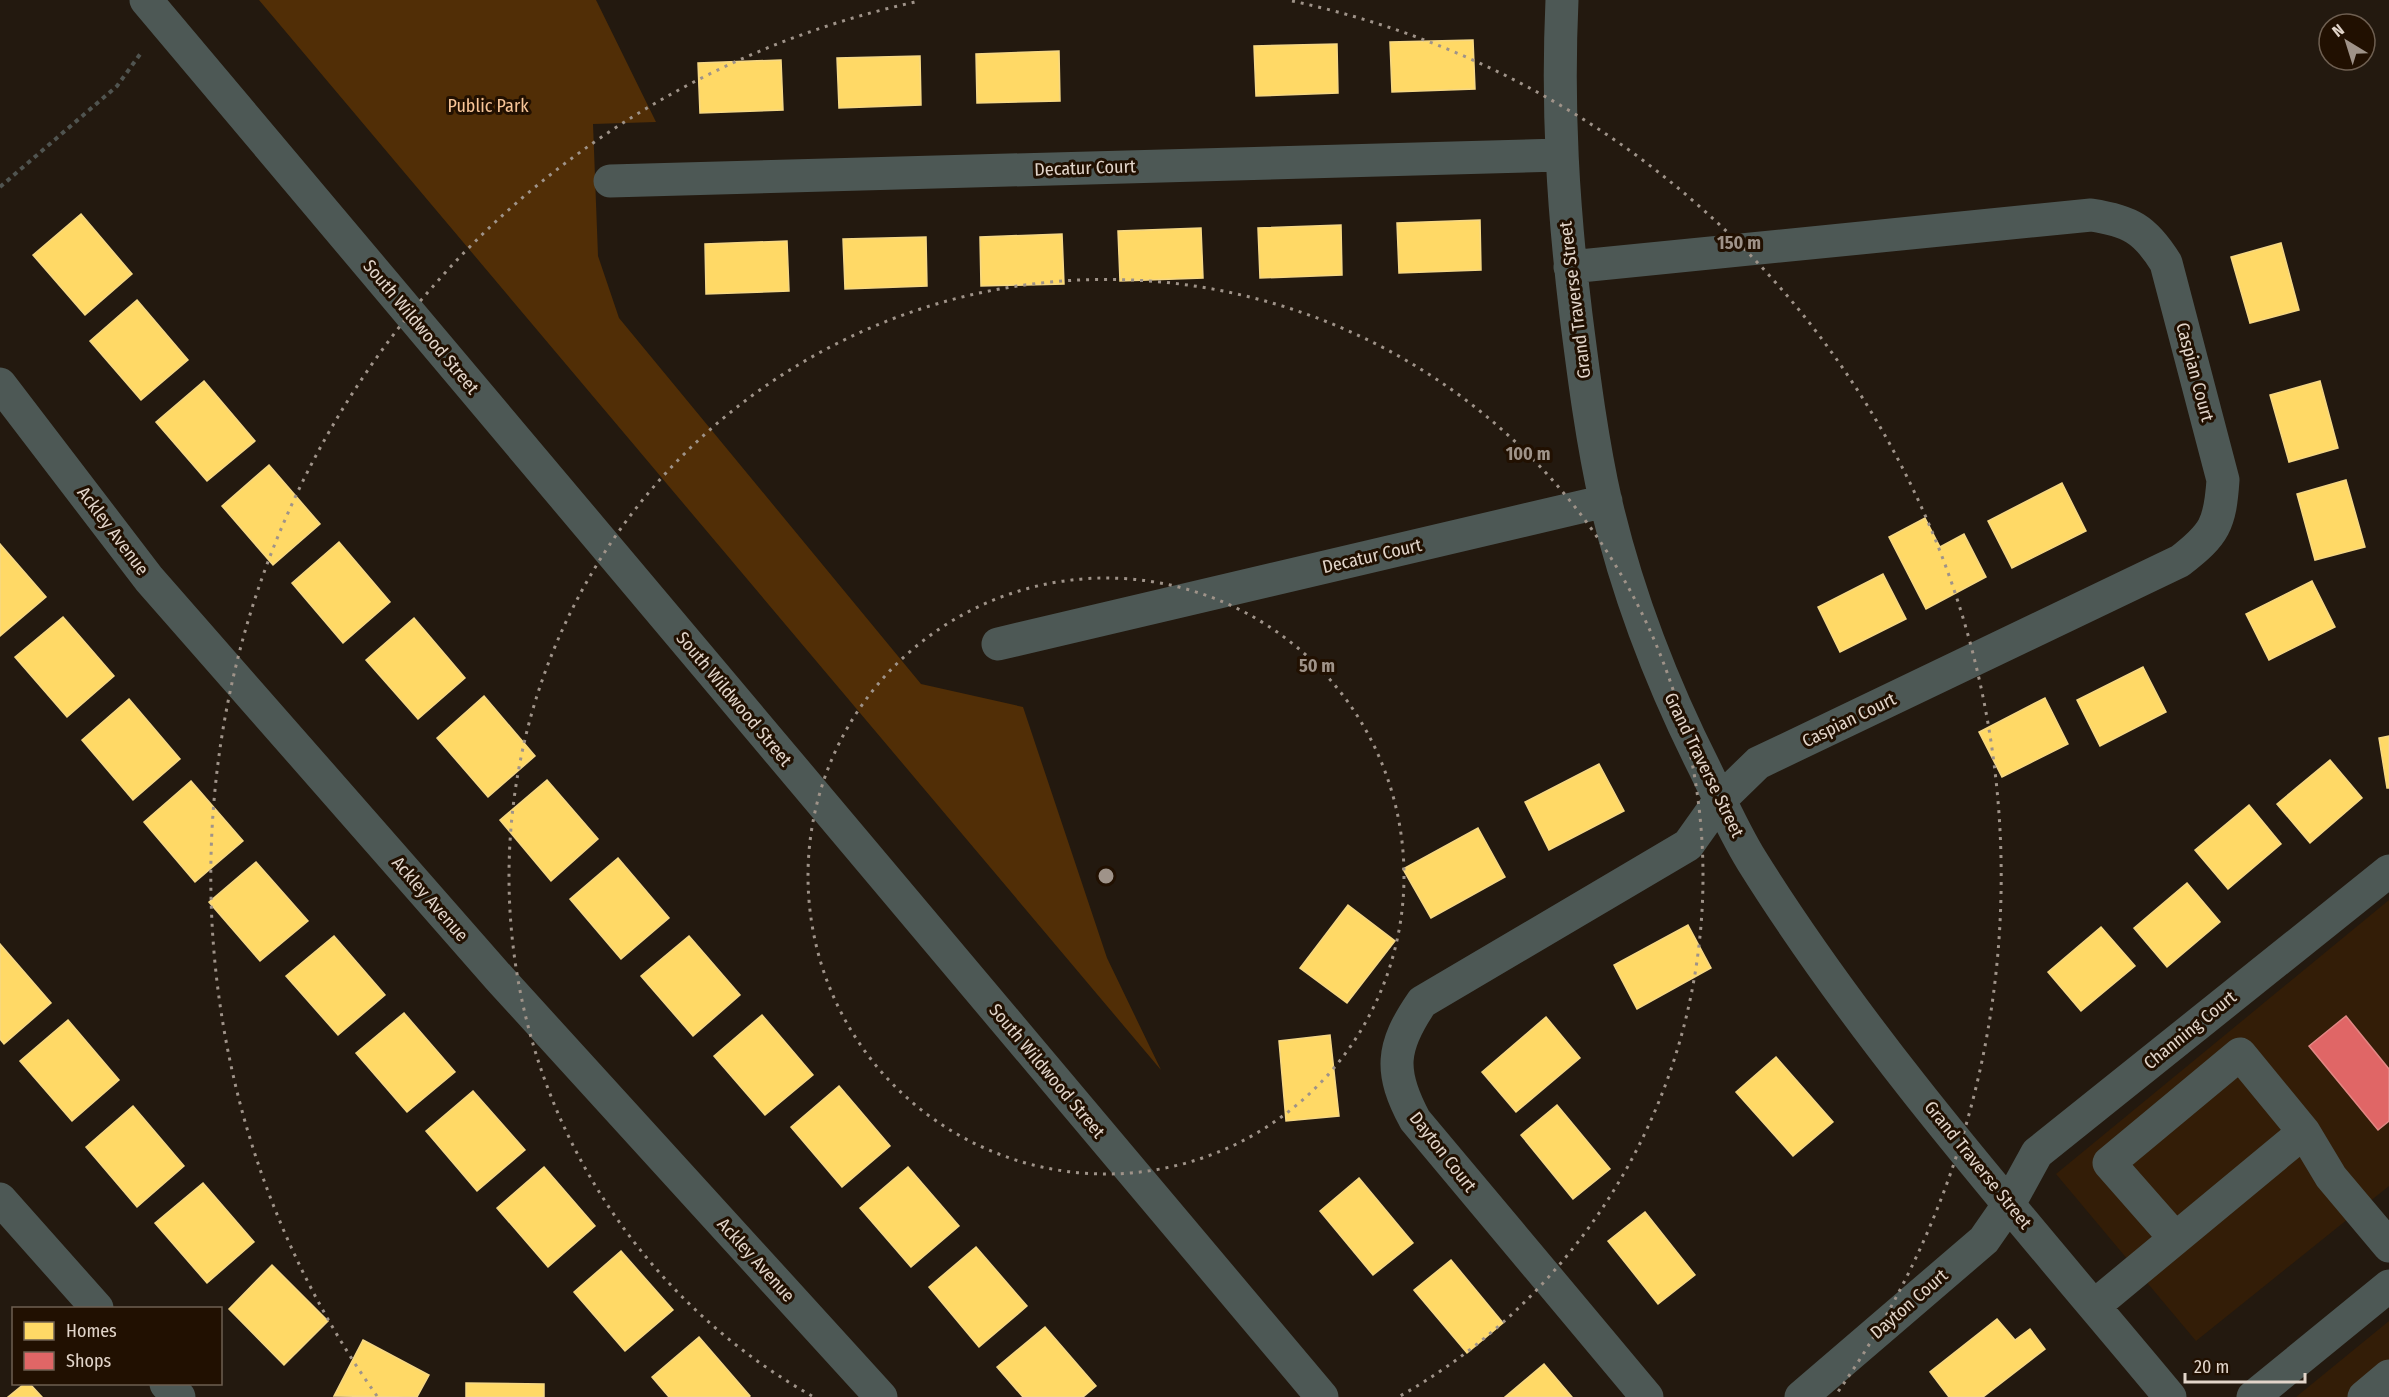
<svg xmlns="http://www.w3.org/2000/svg" width="2389" height="1397" font-family="'Fira Sans Condensed',sans-serif">
  <rect width="100%" height="100%" fill="#23190f"/>
  <path fill="#331d07" d="M2389 900V1186L2196 1341 2056 1174Z
    M2389 1321V1397H2296Z"/>
  <path fill="#512e06" d="M259 0H596L656 122 593 124 598 256 619 318 921 684 1023 707 1107 958 1161 1070Z"/>
  <path fill="#ffd966" stroke="#f6d884" stroke-width="1.5" d="M1473 40 1475 89 1392 92 1390 42Z
    M1337 44 1338 93 1256 96 1254 46Z
    M1059 51 1060 101 977 103 976 54Z
    M920 56 921 105 839 108 837 58Z
    M781 60 783 110 700 113 698 63Z
    M81 214 132 274 85 315 33 255Z
    M1480 220 1481 270 1399 273 1397 223Z
    M1341 225 1342 275 1260 278 1258 228Z
    M1201 228 1203 278 1120 281 1118 231Z
    M1062 234 1064 284 981 286 980 237Z
    M926 237 927 286 845 289 843 239Z
    M787 241 789 291 706 294 705 244Z
    M2281 243 2299 310 2250 323 2231 257Z
    M137 300 188 360 141 400 90 341Z
    M204 381 255 441 207 481 156 422Z
    M2320 381 2338 448 2289 462 2270 395Z
    M269 465 320 524 273 565 222 506Z
    M2346 480 2365 547 2315 560 2297 494Z
    M2062 483 2086 531 2012 568 1988 521Z
    M1925 518 1940 547 1964 534 1986 577 1926 609 1889 537Z
    M339 542 390 602 343 643 292 583Z
    M0 544 46 597 0 636Z
    M1883 574 1906 619 1840 652 1818 607Z
    M2312 581 2335 627 2269 660 2246 614Z
    M63 617 114 676 67 717 15 657Z
    M414 618 465 678 418 719 366 660Z
    M2143 667 2166 712 2100 746 2077 700Z
    M484 696 535 756 488 797 437 738Z
    M2045 698 2068 744 2002 777 1979 732Z
    M129 699 180 759 133 800 82 740Z
    M2389 736V788H2387L2379 738Z
    M2330 760 2362 798 2310 843 2277 804Z
    M1599 764 1624 811 1549 850 1525 802Z
    M547 780 598 839 551 881 500 820Z
    M191 781 243 841 195 882 144 822Z
    M2249 805 2281 844 2228 889 2195 850Z
    M1478 828 1505 877 1431 918 1403 869Z
    M618 858 669 918 621 959 570 899Z
    M256 862 308 921 260 961 209 902Z
    M2187 883 2220 922 2167 967 2134 928Z
    M1348 905 1395 941 1347 1003 1300 968Z
    M1688 925 1711 968 1637 1009 1614 965Z
    M2101 927 2135 966 2081 1011 2048 972Z
    M334 936 385 995 338 1035 286 976Z
    M689 936 740 995 693 1036 641 976Z
    M0 944 51 1003 4 1044 0 1039Z
    M404 1013 455 1072 407 1112 356 1053Z
    M762 1015 813 1075 765 1115 714 1056Z
    M1546 1017 1580 1058 1516 1112 1482 1072Z
    M68 1020 119 1080 72 1121 20 1061Z
    M1330 1035 1339 1116 1286 1121 1279 1041Z
    M1776 1057 1833 1122 1793 1156 1736 1092Z
    M839 1086 890 1146 842 1187 791 1127Z
    M473 1091 525 1150 477 1191 426 1131Z
    M1557 1105 1610 1169 1573 1199 1521 1135Z
    M133 1106 184 1166 137 1207 86 1147Z
    M544 1167 595 1226 548 1267 497 1208Z
    M908 1167 959 1226 911 1267 860 1208Z
    M1359 1178 1413 1243 1373 1275 1320 1211Z
    M203 1183 254 1242 207 1283 155 1223Z
    M1645 1212 1695 1275 1658 1304 1608 1241Z
    M976 1247 1027 1306 979 1347 929 1287Z
    M621 1251 673 1310 625 1351 574 1292Z
    M1451 1260 1503 1323 1467 1353 1414 1290Z
    M272 1265 328 1321 284 1365 229 1309Z
    M1997 1319 2015 1340 2030 1329 2045 1349 1983 1397H1949L1930 1372Z
    M1045 1327 1096 1386 1083 1397H1023L997 1367Z
    M699 1337 750 1396 749 1397H669L652 1377Z
    M363 1340 429 1375 417 1397 334 1396Z
    M1544 1364 1572 1397H1505Z
    M466 1383 544 1384V1397H466Z
    M24 1384H30L42 1397H8Z"/>
  <path fill="#e06666" stroke="#e18784" stroke-width="1.5" d="M2346 1016 2389 1069V1121L2378 1130 2309 1046Z"/>
  <g fill="none" stroke-linecap="round" stroke-linejoin="round">
    <path stroke="#505450" stroke-width="4" stroke-dasharray="4.5 4.5" stroke-linecap="butt" d="M0 187 117 86 141 53"/>
    <path stroke="#4d5855" stroke-width="33" d="M146 0 1322 1397
      M1562 0C1557 109 1563 207 1576 315 1584 378 1592 441 1606 503 1628 596 1662 684 1705 769 1720 800 1734 832 1752 861 1870 1050 2027 1225 2170 1397
      M610 181 1560 155
      M1570 267 2091 215C2130 221 2145 229 2166 263L2223 480C2220 524 2215 534 2180 561L1758 763 1720 800 1688 845 1422 1002C1391 1047 1389 1072 1415 1120L1647 1397
      M0 384 149 579 500 979 881 1397
      M998 644 1606 501
      M0 1199 97 1308
      M2175 1238 2109 1163 2240 1054 2304 1132 2331 1177 2389 1246
      M2094 1306 2304 1132
      M166 1384 179 1397
      M1801 1397 1984 1240 2009 1204 2037 1153 2389 871
      M2253 1397 2389 1286
      M2364 1397 2389 1376"/>
  </g>
  <g fill="none" stroke="#9f9389" stroke-width="3" stroke-dasharray="3 6">
    <circle cx="1106" cy="876" r="298"/>
    <path d="M812 1396A597 597 0 1 1 1400 1396"/>
    <path d="M377 1396A895 895 0 0 1 920 1M1292 1A895 895 0 0 1 1835 1396"/>
  </g>
  <g text-anchor="middle" dominant-baseline="central" stroke-width="6" stroke-linejoin="round" paint-order="stroke">
    <g font-size="18" fill="#f9c699" stroke="#211001">
      <text x="488" y="106">Public Park</text>
    </g>
    <g font-size="18" fill="#e2d5ca" stroke="#211001">
      <text transform="translate(1085 168) rotate(-2)">Decatur Court</text>
      <text transform="translate(1575 300) rotate(-97)">Grand Traverse Street</text>
      <text transform="translate(421 327) rotate(50)">South Wildwood Street</text>
      <text transform="translate(2195 372) rotate(75)">Caspian Court</text>
      <text transform="translate(113 531) rotate(53)">Ackley Avenue</text>
      <text transform="translate(1372 556) rotate(-13)">Decatur Court</text>
      <text transform="translate(734 699) rotate(50)">South Wildwood Street</text>
      <text transform="translate(1849 720) rotate(-26)">Caspian Court</text>
      <text transform="translate(1704 765) rotate(64)">Grand Traverse Street</text>
      <text transform="translate(430 899) rotate(49)">Ackley Avenue</text>
      <text transform="translate(2190 1030) rotate(-39)">Channing Court</text>
      <text transform="translate(1047 1071) rotate(50)">South Wildwood Street</text>
      <text transform="translate(1443 1152) rotate(52)">Dayton Court</text>
      <text transform="translate(1978 1165) rotate(51)">Grand Traverse Street</text>
      <text transform="translate(756 1260) rotate(48)">Ackley Avenue</text>
      <text transform="translate(1909 1304) rotate(-41)">Dayton Court</text>
    </g>
  </g>
  <circle cx="1106" cy="876" r="9" fill="#9f9389" stroke="#211001" stroke-width="3"/>
  <g font-size="18" text-anchor="middle" font-weight="bold" fill="#9f9389" stroke="#211001" stroke-width="6" stroke-linejoin="round" paint-order="stroke">
    <text x="1739" y="249">150 m</text>
    <text x="1528" y="460">100 m</text>
    <text x="1317" y="672">50 m</text>
  </g>
  <rect x="12" y="1307" width="210" height="78" fill="#211001" stroke="#6e5f51" stroke-width="1.5"/>
  <rect x="24" y="1322" width="30" height="18" fill="#ffd966" stroke="#6e5f51" stroke-width="1.5"/>
  <text x="66" y="1337" font-size="18" fill="#e2d5ca">Homes</text>
  <rect x="24" y="1352" width="30" height="18" fill="#e06666" stroke="#6e5f51" stroke-width="1.5"/>
  <text x="66" y="1367" font-size="18" fill="#e2d5ca">Shops</text>
  <g transform="translate(2347 42) rotate(322)"><circle r="28" fill="#211001" stroke="#6e5f51" stroke-width="1.5"/>
  <path d="M0-4.5L10 22L0 15L-10 22Z" fill="#9f9389"/>
  <text y="-9" font-size="16" font-weight="bold" text-anchor="middle" fill="#e2d5ca">N</text>
  </g>
  <path d="M2185 1373v9h120v-9" fill="none" stroke="#e2d5ca" stroke-width="3"/>
  <text x="2194" y="1373" font-size="18" fill="#e2d5ca" stroke="#211001" stroke-width="4.5" paint-order="stroke">20 m</text>
</svg>
